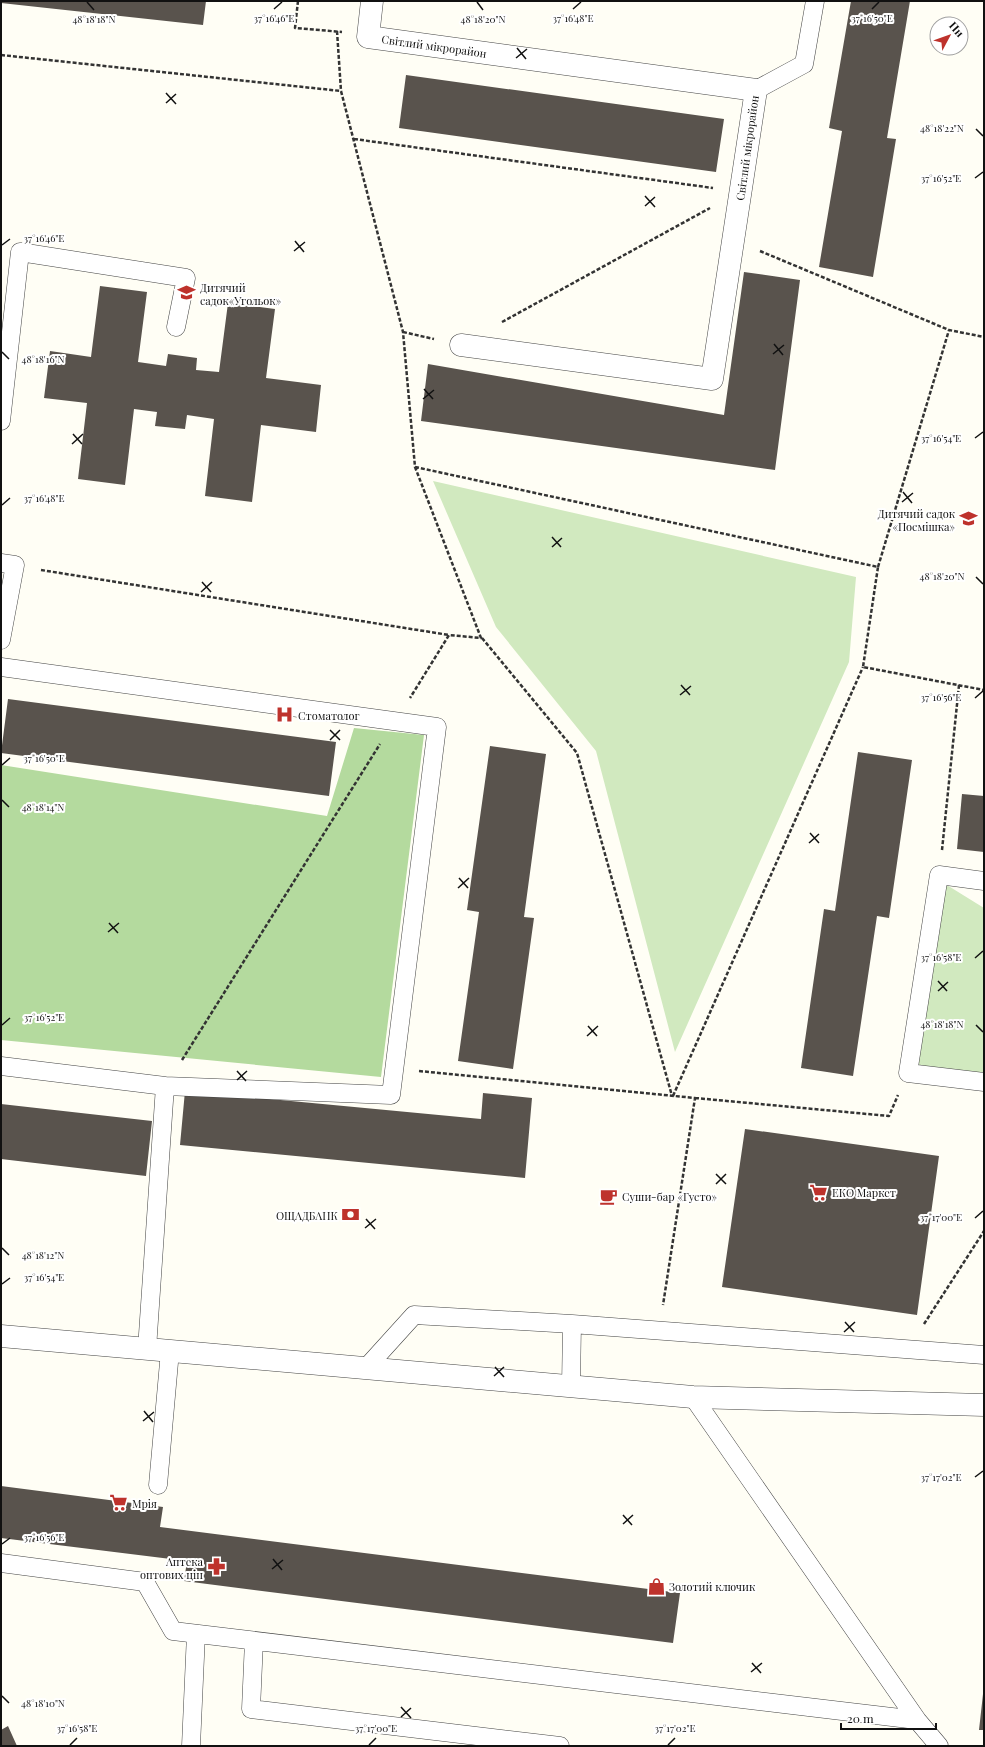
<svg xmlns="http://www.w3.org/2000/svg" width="985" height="1747" font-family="'Playfair Display',serif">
  <rect width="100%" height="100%" fill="#fffef5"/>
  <path fill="#d1e9bf" d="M433 481 856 577 849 662 675 1052 596 751 496 627Z
    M942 882 984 908V1078L912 1073Z"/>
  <path fill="#b4da9e" d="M354 728 424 735 381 1077 1 1040V765L327 816Z"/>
  <path fill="#59534d" d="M1 1H206L203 25 1 3Z
    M851 1H910L887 138 896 139 873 277 819 267 842 131 829 128Z
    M406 75 724 119 716 172 399 128Z
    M744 272 800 280 775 470 421 421 428 364 724 415Z
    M100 286 147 292 138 362 166 366 168 354 197 358 196 370 219 372 228 303 275 309 266 378 321 385 316 432 261 425 252 502 205 496 214 419 187 415 185 429 155 426 157 412 134 409 125 485 78 479 87 403 44 398 50 351 91 357Z
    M8 699 336 742 329 796 1 753Z
    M490 746 546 754 524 917 534 918 513 1069 458 1061 479 912 467 910Z
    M858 752 912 760 889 918 877 916 853 1076 801 1068 824 909 835 911Z
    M962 794 984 796V852L957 849Z
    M185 1091 481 1119 483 1093 532 1098 525 1178 180 1145Z
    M1 1104 152 1121 146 1176 1 1159Z
    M745 1129 939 1156 917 1315 722 1287Z
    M1 1486 163 1507 160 1527 680 1593 673 1643 184 1581 187 1561 1 1538Z
    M983 1694H984V1730H979Z
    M8 1726 17 1746H1V1730Z"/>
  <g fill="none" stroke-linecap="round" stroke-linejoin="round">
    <defs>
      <path id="service" d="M756 90 804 64 815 1
        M1 421 20 252 186 278 176 327
        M1 563 15 565 1 640
        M1 667 437 727 391 1095 165 1086 147 1349
        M984 881 939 875 908 1073 984 1082
        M1 1066 165 1086
        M572 1324 984 1355
        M366 1368 414 1315 572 1324 571 1386
        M158 1485 170 1351
        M1 1563 145 1582 173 1631 917 1720 693 1397
        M254 1641 251 1709 560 1746
        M917 1720 939 1746
        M191 1746 196 1634"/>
      <path id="minor" d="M372 1 368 37 756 90 712 379 461 345
        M1 1336 693 1397 984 1405"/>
    </defs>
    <use href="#service" stroke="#444" stroke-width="19"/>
    <use href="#minor" stroke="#444" stroke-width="23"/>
    <path stroke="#333" stroke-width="2.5" stroke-dasharray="4 2" stroke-linecap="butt" d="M298 1 295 28 342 32
      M337 31 341 91
      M1 55 341 91 403 332 415 467 481 638 449 635 410 698
      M354 139 713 188
      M760 251 949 330 984 337
      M502 322 710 208
      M403 332 434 339
      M415 467 878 567 863 667 984 690
      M878 567 949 330
      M41 570 449 635
      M482 638 577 753 672 1096
      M942 850 959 685
      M182 1060 380 744
      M419 1071 695 1098 663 1305
      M673 1096 863 667
      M695 1098 889 1116 898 1095
      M924 1324 984 1231"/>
    <use href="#service" stroke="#fff" stroke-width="18"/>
    <use href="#minor" stroke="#fff" stroke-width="22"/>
  </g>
  <path fill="none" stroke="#111" stroke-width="1.5" d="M87 2 94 10M477 2 483 10M274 9 282 2M573 9 581 2M872 9 879 2M517 48 526 59M516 58 527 49M166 93 176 104M166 103 176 94M976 129 983 136M975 178 983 172M645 196 655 207M645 206 655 197M295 241 304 252M2 245 10 239M294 251 305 242M774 344 783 355M2 352 9 359M773 354 784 345M424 389 433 399M423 399 434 390M73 434 82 444M975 438 983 432M72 444 83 434M903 492 912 503M902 502 913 493M2 505 10 498M552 537 561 547M552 547 562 538M976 577 983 584M202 582 211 592M201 592 212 582M681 685 690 695M680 695 691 686M975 698 983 691M330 730 340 740M330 740 340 730M2 765 10 758M2 800 9 807M810 833 819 843M809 843 819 834M459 878 468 888M458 888 469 878M109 923 118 933M108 932 119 923M975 958 983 951M938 981 947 991M938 991 948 982M2 1025 10 1018M976 1025 983 1032M588 1026 597 1036M587 1036 598 1026M237 1071 246 1081M237 1080 247 1071M716 1174 726 1184M716 1184 726 1174M975 1218 983 1211M366 1219 375 1229M365 1228 376 1219M2 1248 9 1255M2 1284 10 1278M845 1322 854 1332M844 1332 855 1322M495 1367 504 1377M494 1376 504 1367M144 1411 153 1422M143 1421 154 1412M975 1477 983 1471M623 1515 632 1525M623 1524 633 1515M2 1544 10 1538M273 1559 282 1570M272 1569 283 1560M752 1663 761 1673M751 1672 762 1663M2 1696 9 1703M401 1707 411 1718M401 1717 411 1708M70 1745 77 1738M369 1745 376 1738M668 1745 675 1738"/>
  <defs>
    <symbol id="school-bare" viewBox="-9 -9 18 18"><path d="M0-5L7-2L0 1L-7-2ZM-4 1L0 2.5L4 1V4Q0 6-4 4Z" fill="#be322c" stroke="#fff" stroke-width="2.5" paint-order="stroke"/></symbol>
    <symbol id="hospital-bare" viewBox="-9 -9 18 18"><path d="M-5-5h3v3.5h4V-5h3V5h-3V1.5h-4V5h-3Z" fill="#be322c" stroke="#fff" stroke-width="2.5" paint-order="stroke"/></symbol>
    <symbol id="supermarket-bare" viewBox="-9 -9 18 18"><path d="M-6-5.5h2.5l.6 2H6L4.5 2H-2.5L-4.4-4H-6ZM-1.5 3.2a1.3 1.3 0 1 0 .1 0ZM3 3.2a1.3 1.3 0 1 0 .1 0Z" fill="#be322c" stroke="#fff" stroke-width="2.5" paint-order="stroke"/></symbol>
    <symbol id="cafe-bare" viewBox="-9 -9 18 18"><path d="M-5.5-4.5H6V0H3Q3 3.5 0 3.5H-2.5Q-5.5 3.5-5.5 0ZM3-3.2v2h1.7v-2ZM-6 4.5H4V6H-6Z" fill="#be322c" stroke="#fff" stroke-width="2.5" paint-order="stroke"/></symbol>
    <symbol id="bank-bare" viewBox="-9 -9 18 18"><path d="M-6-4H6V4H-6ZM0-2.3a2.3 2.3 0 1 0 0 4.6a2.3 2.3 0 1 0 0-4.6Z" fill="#be322c" stroke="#fff" stroke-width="2.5" paint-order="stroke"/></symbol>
    <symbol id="pharmacy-bare" viewBox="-9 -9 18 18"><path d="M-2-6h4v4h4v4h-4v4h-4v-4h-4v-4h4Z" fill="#be322c" stroke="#fff" stroke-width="2.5" paint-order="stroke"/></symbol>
    <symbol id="shop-bare" viewBox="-9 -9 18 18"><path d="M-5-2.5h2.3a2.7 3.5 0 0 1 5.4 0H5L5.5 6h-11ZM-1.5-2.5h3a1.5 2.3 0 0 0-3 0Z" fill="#be322c" stroke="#fff" stroke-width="2.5" paint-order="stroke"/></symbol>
  </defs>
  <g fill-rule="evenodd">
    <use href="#school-bare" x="174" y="280" width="25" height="25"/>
    <use href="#school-bare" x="956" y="506" width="25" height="25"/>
    <use href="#hospital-bare" x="272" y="702" width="25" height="25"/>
    <use href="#supermarket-bare" x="806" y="1180" width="25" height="25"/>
    <use href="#cafe-bare" x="596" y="1184" width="25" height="25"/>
    <use href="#bank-bare" x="338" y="1202" width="25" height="25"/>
    <use href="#supermarket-bare" x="106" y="1490" width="25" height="25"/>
    <use href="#pharmacy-bare" x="204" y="1554" width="25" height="25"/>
    <use href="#shop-bare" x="644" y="1574" width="25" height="25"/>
  </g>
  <g text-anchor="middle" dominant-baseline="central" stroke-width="4" stroke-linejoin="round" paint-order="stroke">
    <g font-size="11" fill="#111" stroke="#fff">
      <text transform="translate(434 46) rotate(8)">Світлий мікрорайон</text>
      <text transform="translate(747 148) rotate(-82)">Світлий мікрорайон</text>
    </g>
    <g font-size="11" fill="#111" stroke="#fff" text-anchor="start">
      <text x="200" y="287">Дитячий<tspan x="200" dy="13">садок«Угольок»</tspan></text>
      <text x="955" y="513" text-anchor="end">Дитячий садок<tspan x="955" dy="13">«Посмішка»</tspan></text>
      <text x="298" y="715">Стоматолог</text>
      <text x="832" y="1192">ЕКО Маркет</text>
      <text x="622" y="1196">Суши-бар «Густо»</text>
      <text x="338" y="1215" text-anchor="end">ОЩАДБАНК</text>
      <text x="132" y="1503">Мрія</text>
      <text x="203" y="1561" text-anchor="end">Аптека<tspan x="203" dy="13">оптових цін</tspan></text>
      <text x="669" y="1586">Золотий ключик</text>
    </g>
  </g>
  <g font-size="10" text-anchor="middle" fill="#111" stroke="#fff" stroke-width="4" stroke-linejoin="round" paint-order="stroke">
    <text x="274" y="22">37°16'46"E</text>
    <text x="573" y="22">37°16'48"E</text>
    <text x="872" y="22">37°16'50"E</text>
    <text x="94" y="23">48°18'18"N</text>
    <text x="483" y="23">48°18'20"N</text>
    <text x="942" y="132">48°18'22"N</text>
    <text x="941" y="182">37°16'52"E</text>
    <text x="44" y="242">37°16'46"E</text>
    <text x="43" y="363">48°18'16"N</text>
    <text x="941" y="442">37°16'54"E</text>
    <text x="44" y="502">37°16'48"E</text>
    <text x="942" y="580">48°18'20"N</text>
    <text x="941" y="701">37°16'56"E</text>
    <text x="44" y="762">37°16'50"E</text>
    <text x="43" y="811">48°18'14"N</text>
    <text x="941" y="961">37°16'58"E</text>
    <text x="44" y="1021">37°16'52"E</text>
    <text x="942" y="1028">48°18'18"N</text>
    <text x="941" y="1221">37°17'00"E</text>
    <text x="43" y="1259">48°18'12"N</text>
    <text x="44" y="1281">37°16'54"E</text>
    <text x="941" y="1481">37°17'02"E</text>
    <text x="44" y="1541">37°16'56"E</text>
    <text x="43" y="1707">48°18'10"N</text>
    <text x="77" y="1732">37°16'58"E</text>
    <text x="376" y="1732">37°17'00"E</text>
    <text x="675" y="1732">37°17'02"E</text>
  </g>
  <rect width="985" height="1747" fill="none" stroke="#111111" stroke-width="4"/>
  <g transform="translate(949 36) rotate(49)"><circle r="19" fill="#ffffff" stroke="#a0a0a0"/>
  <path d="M0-3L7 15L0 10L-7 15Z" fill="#be322c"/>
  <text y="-6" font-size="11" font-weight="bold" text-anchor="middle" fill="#111111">Пн</text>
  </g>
  <path d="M841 1723v6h95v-6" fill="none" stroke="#111111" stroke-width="2"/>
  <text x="847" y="1723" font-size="12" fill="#111111" stroke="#ffffff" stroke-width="3" paint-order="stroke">20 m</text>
</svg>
